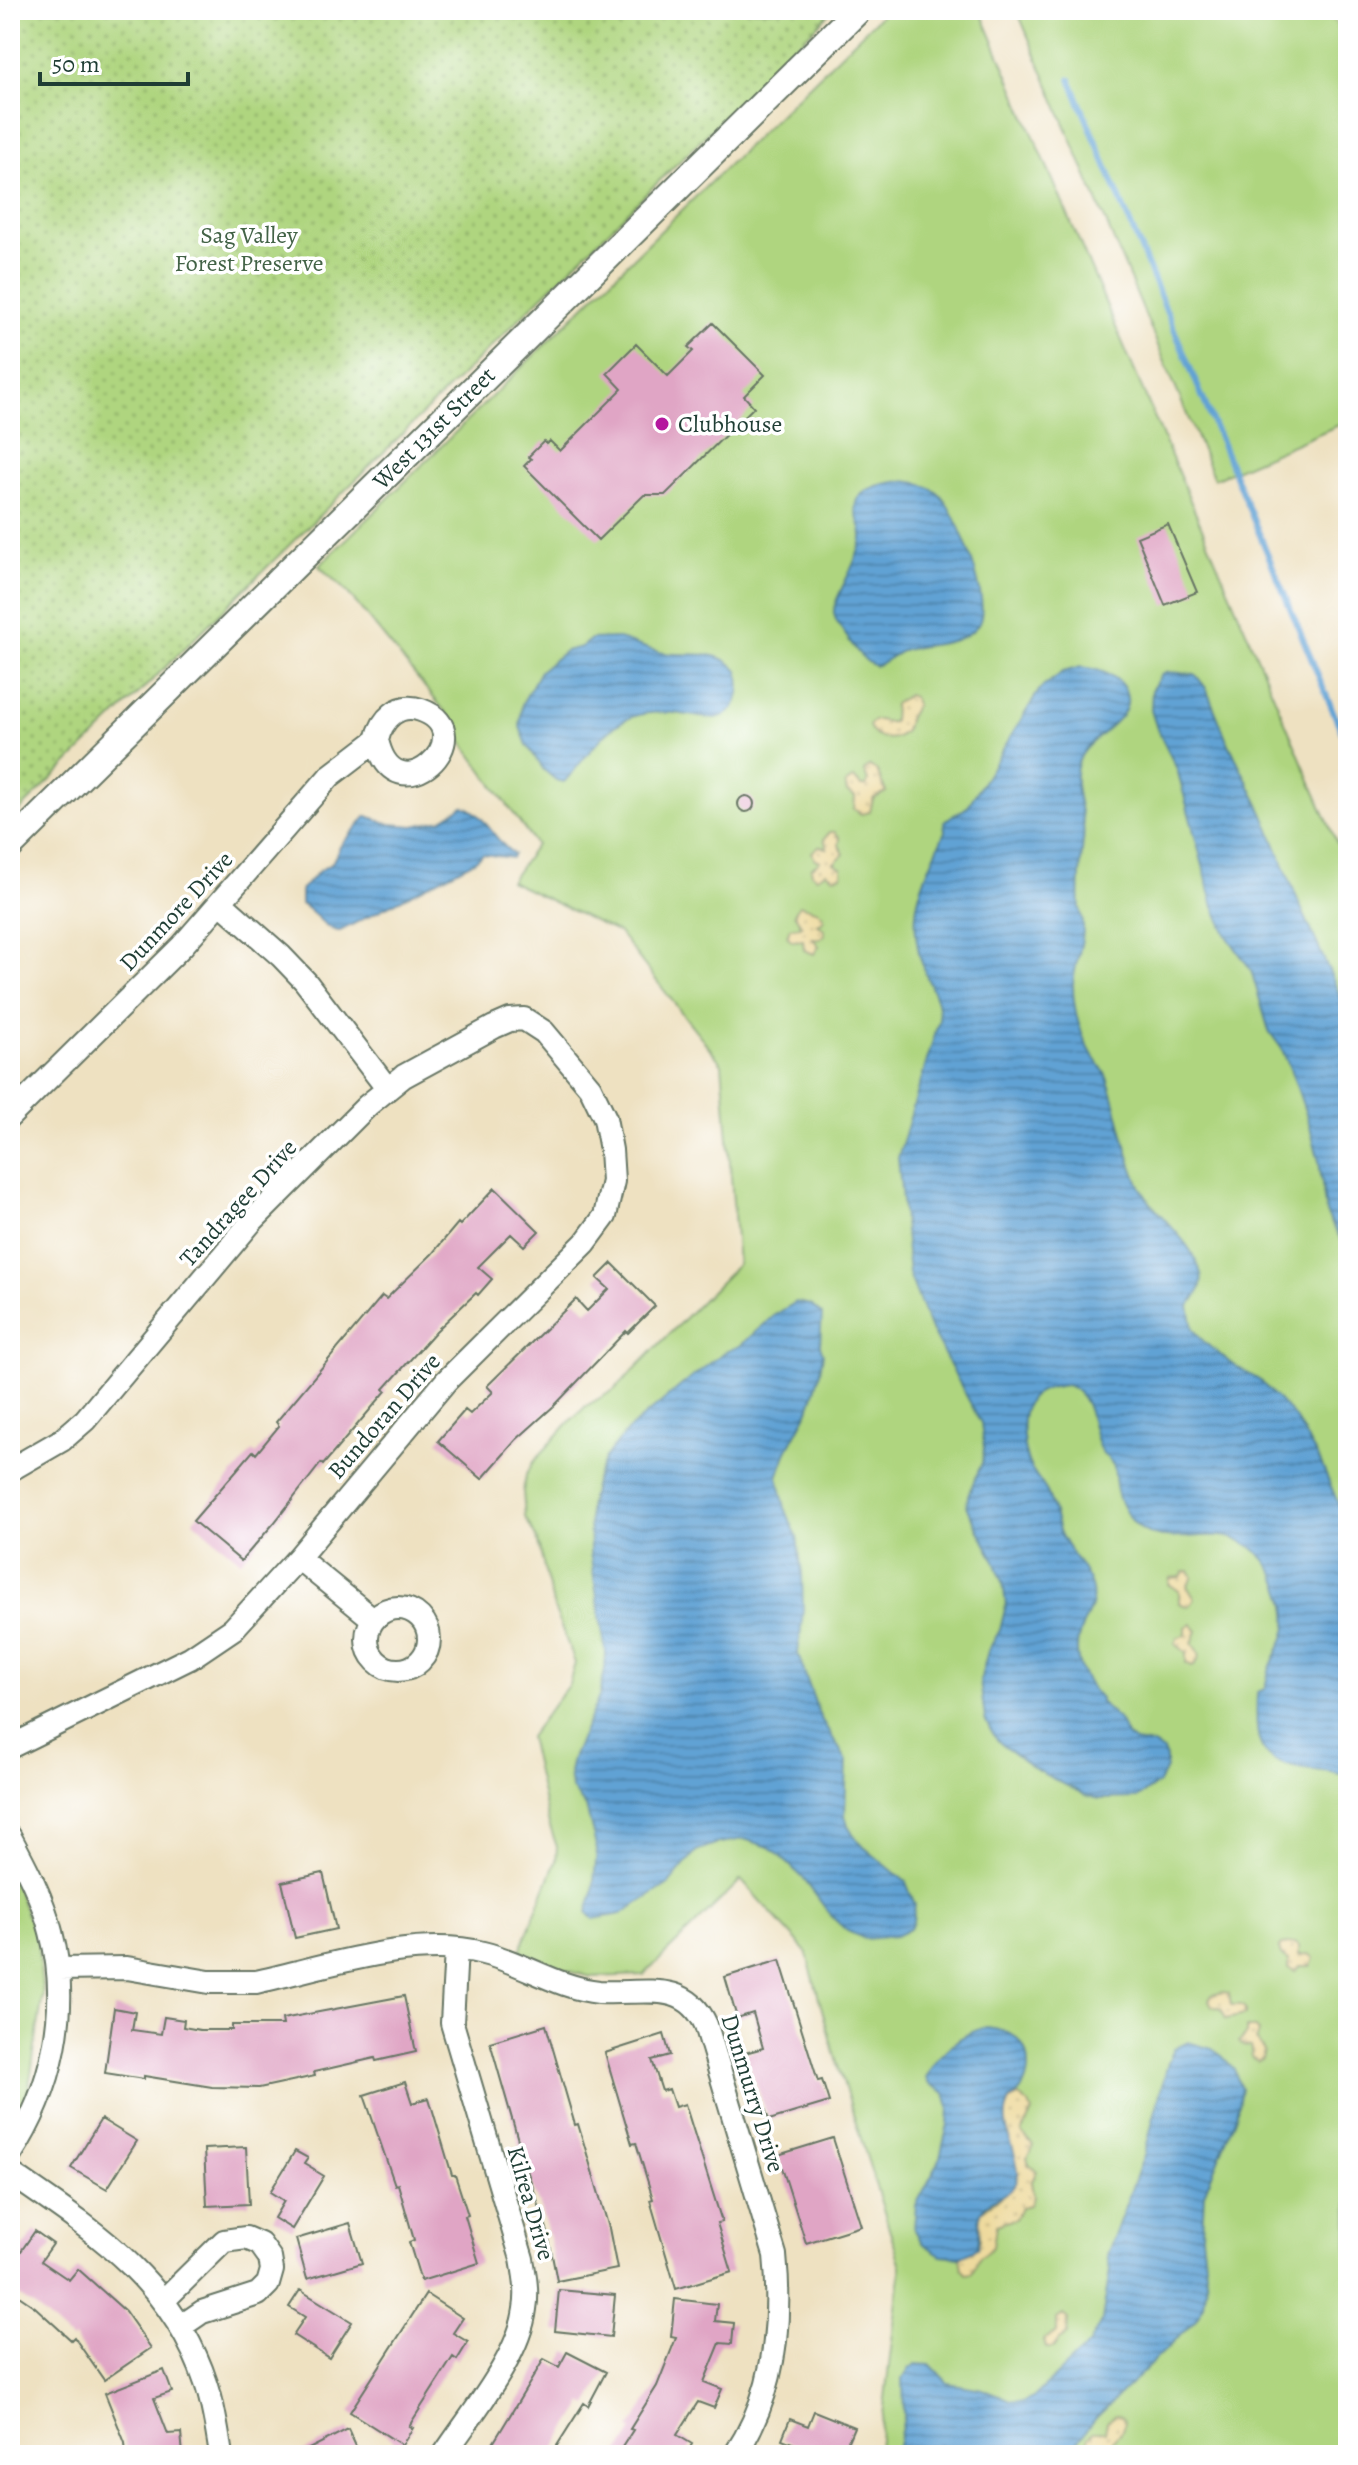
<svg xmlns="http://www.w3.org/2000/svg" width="1358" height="2465" font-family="Alegreya,serif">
  <defs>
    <pattern id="sand-dots" width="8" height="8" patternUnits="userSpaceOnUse" patternTransform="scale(2)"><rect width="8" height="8" fill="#eeda9e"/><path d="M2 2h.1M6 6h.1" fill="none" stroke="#ccbc89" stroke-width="1.8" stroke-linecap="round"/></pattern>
    <pattern id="park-dots" width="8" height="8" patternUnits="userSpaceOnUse" patternTransform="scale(2)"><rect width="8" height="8" fill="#afd57f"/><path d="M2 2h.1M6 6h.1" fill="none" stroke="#8eae69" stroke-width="1.8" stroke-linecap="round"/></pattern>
    <pattern id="water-rules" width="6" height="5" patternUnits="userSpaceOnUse" patternTransform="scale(2)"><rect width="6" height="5" fill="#61a2d4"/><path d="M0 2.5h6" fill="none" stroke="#4f85ad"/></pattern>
  </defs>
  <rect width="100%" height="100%" fill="#fff"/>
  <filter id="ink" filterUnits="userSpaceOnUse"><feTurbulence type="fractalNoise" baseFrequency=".0125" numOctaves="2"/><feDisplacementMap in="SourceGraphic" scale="16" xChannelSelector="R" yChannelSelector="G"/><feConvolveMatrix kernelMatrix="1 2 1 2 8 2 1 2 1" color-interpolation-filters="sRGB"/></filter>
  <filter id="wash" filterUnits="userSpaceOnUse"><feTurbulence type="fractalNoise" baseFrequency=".006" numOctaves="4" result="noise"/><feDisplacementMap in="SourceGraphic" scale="32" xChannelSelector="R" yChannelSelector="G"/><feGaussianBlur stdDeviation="1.8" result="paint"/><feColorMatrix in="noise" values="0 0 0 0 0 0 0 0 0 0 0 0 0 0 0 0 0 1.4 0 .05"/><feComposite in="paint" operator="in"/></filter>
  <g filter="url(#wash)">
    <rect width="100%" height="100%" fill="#eee1c1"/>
    <path fill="#afd57f" stroke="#67895a" stroke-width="2" d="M886 10H980L1348 869V2455H875L879 2448 901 2266 834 2053 806 1951 741 1880 644 1975 591 1977 566 1970 520 1951 556 1861 557 1847 548 1821 529 1737 569 1684 575 1663 554 1608 537 1539 525 1517 523 1491 526 1475 533 1463 570 1421 586 1406 614 1390 624 1380 738 1264 722 1064 619 933 510 881 536 845 456 733 447 714 348 593 319 566Z
      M1017 10H1327L1348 40V421L1214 479Z
      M10 1871 37 1941 43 1994 28 2093 10 2124Z"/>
    <path fill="url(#sand-dots)" stroke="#868c69" stroke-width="2" d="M908 695 913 697 916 705 909 717 905 731C895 742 875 742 869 726 876 714 883 724 893 722L894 704Z
      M870 766 877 771 886 792 873 799 870 812 861 814 854 809 855 797 847 792 845 784 854 778 861 786H866L868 781 864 771Z
      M830 832H835L840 838 839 845 844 854 834 863 842 868V875L834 877 826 872 817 877 812 874 811 868 820 861 814 858 812 852 819 846 827 848 824 839Z
      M799 905 819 911 824 917 823 921 817 924 824 929 825 935 820 939 813 938 819 946 814 954 804 950 803 940 792 941 787 936 790 928 802 926 794 914Z
      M1185 1571H1189L1193 1577 1187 1586 1195 1599 1189 1607 1179 1603V1591L1169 1584 1170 1578 1180 1577Z
      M1191 1624 1197 1631 1192 1643 1200 1655 1196 1664 1192 1666 1186 1663V1653L1175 1643 1178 1637 1186 1635V1627Z
      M1295 1943 1299 1946V1955L1309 1954 1314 1958 1311 1966H1301L1295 1971 1289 1968V1960L1281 1955 1279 1949 1282 1945Z
      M1223 1992 1229 1993 1231 2005H1240L1245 2008V2015L1226 2019 1221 2009 1212 2006 1209 2000 1212 1995Z
      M1247 2028H1255L1258 2032 1256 2040 1264 2051 1262 2059 1258 2061 1252 2057 1250 2047 1243 2046 1239 2042 1247 2034Z
      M1019 2096 1029 2104 1032 2112 1022 2133 1033 2146 1027 2158 1029 2165 1037 2171 1031 2183 1034 2197 1030 2205 1021 2207 1015 2219 996 2225 993 2247 980 2257 972 2273 966 2274 962 2269 960 2257 980 2240C978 2207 977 2214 1002 2196 1009 2191 1013 2181 1018 2174L1005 2123V2114L1011 2099Z
      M1063 2315 1068 2319 1067 2335 1059 2340 1053 2348H1046L1044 2339 1057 2333V2319Z
      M1116 2415 1122 2417 1125 2422 1122 2430 1113 2440V2454L1099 2455 1089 2446 1088 2437 1093 2432H1105L1107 2422Z"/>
    <path fill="url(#park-dots)" stroke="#67895a" stroke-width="2" d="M10 10H833L10 820Z"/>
    <path fill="url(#water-rules)" stroke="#407084" stroke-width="2" d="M905 481C917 482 930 486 939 494 957 511 995 607 977 626 958 648 926 642 902 651 892 655 885 663 875 666 863 661 856 650 849 640 844 632 835 623 834 613 832 600 860 559 862 538 863 524 849 509 859 497 869 485 891 482 905 481Z
      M615 638C630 642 644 648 659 652 687 659 717 645 738 671 742 688 740 712 719 717 709 720 698 716 688 715 670 712 649 711 632 717 603 727 585 760 564 782L556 780 544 770 527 745 520 727 522 704 540 671 565 651 581 647 591 639Z
      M1081 667C1099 669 1124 676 1127 698 1131 722 1085 738 1078 763 1070 790 1087 815 1083 841 1081 863 1078 885 1080 907 1081 915 1084 923 1083 931 1082 949 1074 966 1073 985 1073 1008 1080 1034 1092 1054 1098 1063 1104 1069 1108 1080 1120 1114 1127 1165 1145 1195 1162 1221 1193 1242 1201 1274 1204 1287 1197 1296 1189 1306L1193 1329 1204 1342 1232 1364 1259 1380 1294 1416 1320 1461 1348 1526V1777C1337 1772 1324 1771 1311 1770 1255 1763 1255 1744 1257 1692L1265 1689C1266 1683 1267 1677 1269 1671 1274 1655 1285 1643 1287 1626 1289 1609 1282 1588 1274 1573 1233 1502 1171 1562 1134 1523 1125 1513 1117 1498 1116 1485 1115 1479 1115 1472 1114 1467 1111 1459 1102 1455 1099 1447 1090 1426 1092 1395 1067 1385 1032 1388 1020 1400 1023 1436 1024 1447 1025 1457 1030 1466 1035 1475 1042 1483 1047 1492 1053 1505 1055 1520 1060 1533 1068 1552 1085 1567 1091 1586 1096 1602 1088 1613 1082 1627 1070 1654 1081 1678 1100 1698V1702L1119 1720 1128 1737 1135 1742 1153 1745 1163 1751 1166 1758V1768L1159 1783 1137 1798 1099 1799 1085 1795 1038 1771 1003 1746 993 1735 985 1719 980 1681 988 1651 1000 1630 1006 1605 1003 1582 994 1559 967 1508 968 1495 982 1463 984 1448 981 1423 931 1330 909 1274 898 1158 939 1020C940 999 929 986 923 967 904 908 924 883 945 831L944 822C951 814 960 814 968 806L1040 689 1063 672Z
      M1168 672 1195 674 1206 688 1227 740 1264 815 1299 903 1347 1011 1348 1252 1326 1213 1319 1161 1309 1123 1293 1076 1282 1049 1269 1031 1251 970 1227 936 1214 907 1177 769 1157 729 1151 710 1152 689 1161 675Z
      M463 806C484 811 494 842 514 854L512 858 483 854 473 862 340 931C326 931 314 911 301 904V890L319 871 332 863 341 845 367 816 390 824 414 826 441 820Z
      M796 1302 811 1305 822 1315 820 1345 823 1354 819 1377 809 1410 787 1451 778 1477 785 1508 797 1537 802 1573 803 1611 798 1654 820 1717 847 1761 845 1815 848 1825 858 1842 906 1882 915 1905 913 1922 910 1929 896 1936 865 1939 847 1931 832 1917 802 1877 777 1853 769 1847 744 1839 715 1844 696 1851 669 1884 621 1914 594 1919 587 1912 593 1892 597 1850 586 1807 571 1788 569 1772 572 1758 599 1697 605 1670 606 1653 590 1553 589 1508 595 1481 605 1458 627 1431 683 1384 725 1352 740 1346 773 1316Z
      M987 2028C997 2029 1008 2031 1017 2038 1034 2054 1031 2089 1011 2099 996 2124 1017 2146 1018 2172 1018 2194 997 2194 985 2206 974 2219 983 2234 977 2248L960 2257 941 2255 922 2243 914 2228 916 2205 939 2162 948 2124 949 2107 945 2093 928 2083 926 2078C935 2056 963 2030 987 2028Z
      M1188 2042 1212 2049 1222 2056 1234 2069 1241 2089 1236 2116 1204 2194 1202 2235 1207 2281 1204 2305 1195 2321 1097 2417 1067 2455H896L904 2417 903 2379 910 2368 916 2364 931 2365 948 2383 983 2389 1011 2401 1024 2402 1033 2398 1089 2344 1102 2320 1110 2270 1107 2255 1145 2152 1168 2062 1174 2049Z"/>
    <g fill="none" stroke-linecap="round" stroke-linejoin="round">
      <path stroke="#61a2d4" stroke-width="6" d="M1070 79 1348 747"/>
    </g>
    <g id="blocks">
      <path fill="#e0a5c5" d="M713 323 765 375 744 396 754 407 665 495H644L598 540 524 466 531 459 528 457 544 441 546 444 550 441 560 451 622 389 607 373 636 344 668 376 693 351 688 347Z
        M1168 524 1197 592 1165 605 1137 537Z
        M738 804a8 8 0 1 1 16 0a8 8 0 1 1-16 0Z
        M495 1188 539 1231 524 1246 511 1234 478 1267 492 1279 478 1295 476 1293 436 1331 384 1389 386 1391 323 1465 321 1463 274 1523 241 1561 193 1521 253 1451 256 1454 279 1426 276 1422 382 1296 386 1299 432 1254 458 1223 460 1225Z
        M612 1263 655 1306 628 1333 626 1331 555 1405 516 1440 482 1479 438 1441 465 1410 470 1414 493 1392 487 1386 576 1299 587 1311 609 1289 597 1278Z
        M323 1873 336 1929 295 1938 282 1882Z
        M780 1960 818 2081 822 2080 829 2102 769 2120 745 2053 763 2048 753 2013 737 2018 725 1977Z
        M404 1996 416 2052 376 2061 375 2058 314 2072 315 2076 259 2088 212 2087 144 2076V2079L105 2073 114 2008 135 2012 132 2030 161 2034 164 2017 184 2020 183 2027 200 2030H232V2025H283L282 2019Z
        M546 2025 575 2125 578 2124 609 2228 617 2269 557 2281 547 2229 524 2161 490 2042Z
        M664 2034 670 2055 652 2060 662 2091 669 2089 675 2107 685 2104 722 2222 717 2223 732 2272 676 2289 650 2200 653 2199 636 2143 632 2144 605 2053Z
        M405 2082 412 2103 429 2098 452 2175H455L468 2215 465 2216 479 2263 421 2281 409 2242 414 2240 398 2184 395 2185 364 2095Z
        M101 2119 137 2141 107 2189 71 2168Z
        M833 2138 861 2226 806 2243 778 2155Z
        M246 2147 249 2204 207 2206 204 2149Z
        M295 2151 308 2158 304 2164 324 2176 292 2229 274 2218 284 2201 270 2192Z
        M350 2223 362 2263 307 2279 296 2239Z
        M35 2231 53 2244 41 2261 69 2280 78 2269 125 2311 151 2348 104 2380 74 2337 71 2340 35 2307 10 2290V2267Z
        M300 2290 352 2322 329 2358 293 2335 305 2317 289 2307Z
        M559 2290 615 2295 611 2337 555 2331Z
        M426 2294 463 2318 453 2333 468 2342 457 2360 453 2357 409 2426 413 2428 402 2445 350 2412Z
        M675 2299 717 2304 715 2321 734 2323 732 2344 720 2343 704 2382 722 2389 714 2408 698 2402 677 2435 692 2444 686 2455H617L633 2430 630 2429 657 2386 676 2338 671 2337Z
        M567 2352 606 2372 588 2406 584 2403 551 2455H486L544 2359 559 2367Z
        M164 2370 172 2392 154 2398 168 2434 181 2433 183 2455H126L125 2443 105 2393Z
        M814 2411 854 2427 842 2455H822L782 2439 790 2419 808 2426Z
        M348 2429 360 2455H297Z"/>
    </g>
  </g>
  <g filter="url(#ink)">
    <use href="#blocks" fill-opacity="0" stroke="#677665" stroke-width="2"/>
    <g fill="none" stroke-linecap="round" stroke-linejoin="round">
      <defs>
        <path id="minor" d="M221 903 281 956 305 981 387 1088
          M10 1116 182 946 330 776 377 740C382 719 398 702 421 710 486 733 395 821 377 740
          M10 1470 62 1440 85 1420 252 1221 368 1105 404 1076 494 1027 510 1020 524 1019 544 1032 590 1087 605 1118 611 1150 613 1181 605 1216 585 1243 446 1381 298 1558 233 1629 190 1658 10 1747
          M298 1558 373 1619
          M367 1639a31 31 0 1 1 62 0a31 31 0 1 1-62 0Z
          M10 1837C26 1867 43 1899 51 1932 71 2008 53 2090 10 2155
          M59 1969 127 1968 209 1982H256C325 1967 414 1936 483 1953 522 1962 558 1988 599 1992 640 1995 685 1978 706 2025L775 2255C782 2324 774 2396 735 2455
          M10 2173C94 2231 172 2280 206 2383 214 2406 217 2431 221 2455
          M164 2300 224 2241 246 2238 260 2244 270 2258 272 2270 268 2284 258 2294 202 2312 180 2327
          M444 2455C471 2414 519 2358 525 2309 528 2292 525 2276 522 2259L452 2023 456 1949"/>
        <path id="tertiary" d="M10 846 858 10"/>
      </defs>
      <use href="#minor" stroke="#677665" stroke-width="26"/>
      <use href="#tertiary" stroke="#677665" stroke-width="30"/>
      <use href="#minor" stroke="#fff" stroke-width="22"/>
      <use href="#tertiary" stroke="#fff" stroke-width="26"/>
    </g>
  </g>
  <circle fill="#b5179e" stroke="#fff" stroke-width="3" cx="662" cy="424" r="8"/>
  <g text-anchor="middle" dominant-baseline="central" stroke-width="7" stroke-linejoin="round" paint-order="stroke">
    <g font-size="24" fill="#436347" stroke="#fff">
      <text x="249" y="235">Sag Valley<tspan x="249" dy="28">Forest Preserve</tspan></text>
    </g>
    <g font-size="24" fill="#1f3d34" stroke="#fff" text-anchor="start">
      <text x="678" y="424">Clubhouse</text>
    </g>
    <g font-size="24" fill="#1f3d34" stroke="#fff">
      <text transform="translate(434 428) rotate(-45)">West 131st Street</text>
      <text transform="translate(176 911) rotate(-47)">Dunmore Drive</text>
      <text transform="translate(238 1203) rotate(-48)">Tandragee Drive</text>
      <text transform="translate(384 1416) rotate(-49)">Bundoran Drive</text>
      <text transform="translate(753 2093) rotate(73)">Dunmurry Drive</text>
      <text transform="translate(531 2203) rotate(74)">Kilrea Drive</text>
    </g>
  </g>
  <rect width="1358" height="2465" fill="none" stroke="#fff" stroke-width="40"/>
  <path d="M40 72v12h148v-12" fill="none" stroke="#1f3d34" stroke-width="4"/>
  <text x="52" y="72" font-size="24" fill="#1f3d34" stroke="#ffffff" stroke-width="6" paint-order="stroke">50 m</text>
</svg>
